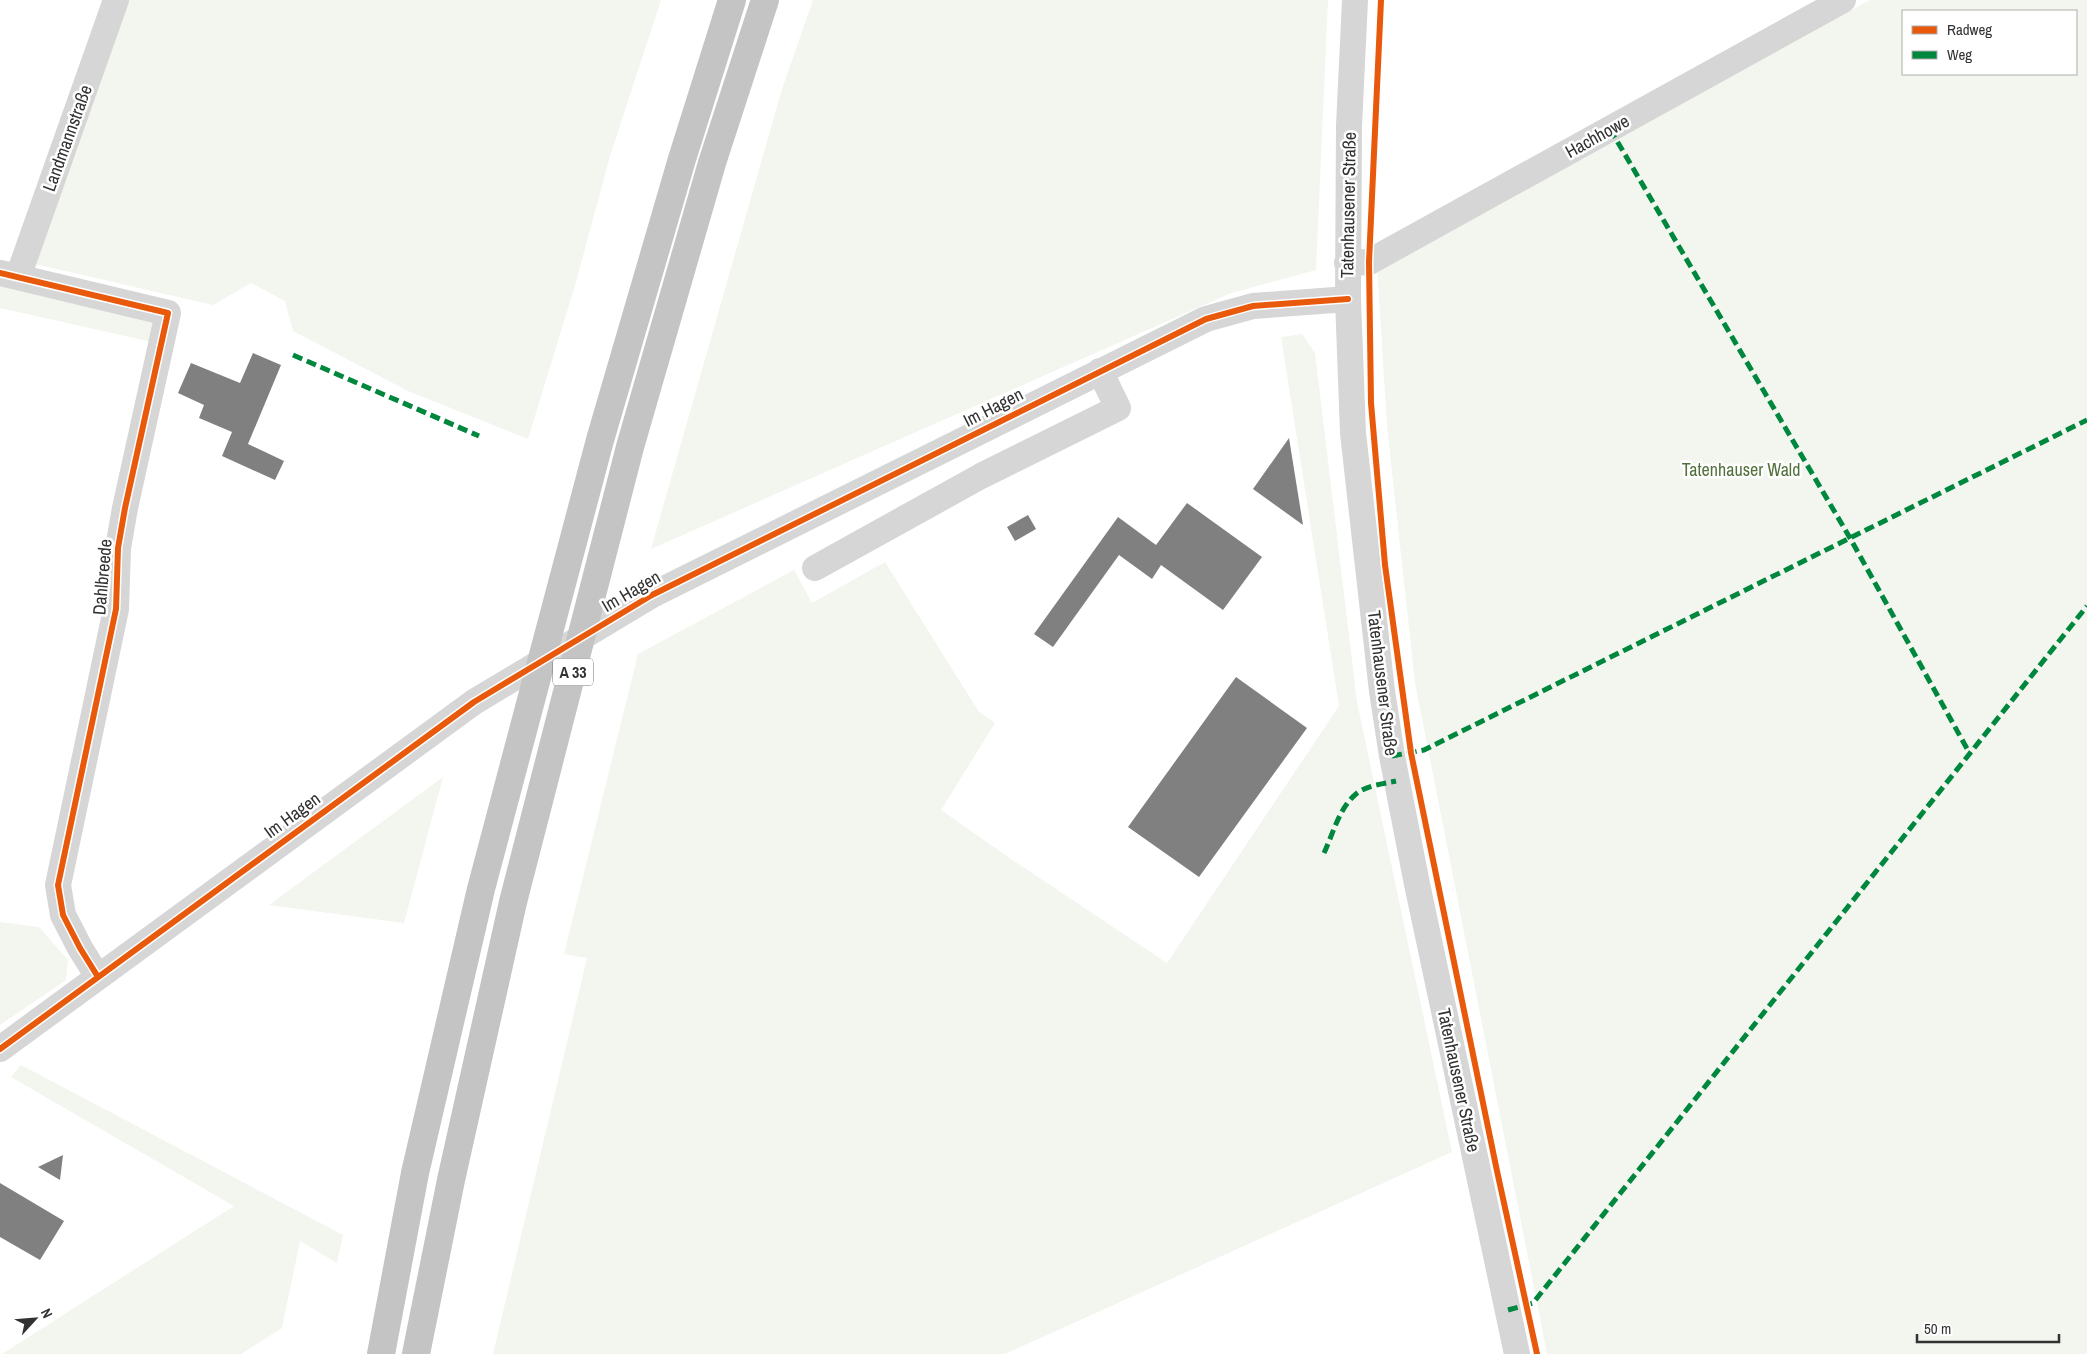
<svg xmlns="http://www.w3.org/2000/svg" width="2087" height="1354" font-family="'Archivo Narrow',sans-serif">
  <rect width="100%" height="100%" fill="#fff"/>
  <path fill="#f2f6ee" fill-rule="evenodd" d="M127 0H661L610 156 576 282 528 439 408 391 293 331 285 301 251 283 213 305 35 264Z
    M813 0H1328L1316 270 1231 293 651 549 782 89Z
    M1870 0H2087V1354H1547L1415 683 1387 426 1377 266ZM1903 11H2076V74H1903Z
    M0 282 154 322 152 342 0 308Z
    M1302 334 1315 353 1357 702 1452 1152 1005 1354H493L587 958 564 954 638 654 794 570 812 603 885 562 979 712 995 723 941 810 1008 857 1167 963 1339 706 1281 337Z
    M443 777 404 923 269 905Z
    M0 922 39 927 68 960 66 980 0 1025Z
    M21 1065 343 1235 337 1263 300 1241 282 1328 241 1354H2L234 1206 11 1077Z"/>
  <path fill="#808080" d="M253 353 281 365 248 444 284 461 275 480 222 456 232 432 199 418 204 405 178 393 191 363 240 383Z
    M1289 438 1303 525 1253 489Z
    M1187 503 1262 557 1223 610 1161 565 1152 579 1119 555 1053 647 1034 634 1118 517 1156 545Z
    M1028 515 1036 529 1015 541 1007 527Z
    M1236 677 1307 728 1199 877 1128 827Z
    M63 1155 60 1180 38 1167Z
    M0 1183 64 1221 40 1260 0 1237Z"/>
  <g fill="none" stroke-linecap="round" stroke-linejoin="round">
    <path stroke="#d6d6d6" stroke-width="26" d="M1355 0 1349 126 1348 299 1353 433 1382 691 1392 756 1417 884 1517 1354
      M1347 263 1369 262 1843 0
      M0 273 168 313 125 508 118 548 116 609 58 885 63 915 80 948 98 977
      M18 277 116 0
      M815 568 981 476 1118 408 1100 371
      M0 1049 474 702 652 595 1206 319 1253 306 1348 299"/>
    <path stroke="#c4c4c4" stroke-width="28" d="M381 1354 415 1173 481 889 600 440 682 159 732 0
      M416 1354 451 1180 513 902 630 447 712 163 765 0"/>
    <path stroke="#00873e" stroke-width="5" stroke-dasharray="10 5" stroke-linecap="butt" d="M1610 129 1850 538 1970 754
      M293 355 479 436
      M1392 756 1424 750 2087 420
      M1324 853C1333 834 1339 808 1356 794 1367 785 1383 784 1396 781
      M1508 1310 1533 1303 2087 606"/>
    <defs>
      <path id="cycleway" d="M1381 0 1369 262 1371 403 1385 565 1411 753 1497 1171 1537 1354
        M0 273 168 313 125 508 118 548 116 609 58 885 63 915 80 948 98 977
        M0 1049 474 702 652 595 1206 319 1253 306 1348 299"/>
    </defs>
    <use href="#cycleway" stroke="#fff" stroke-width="9"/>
    <use href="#cycleway" stroke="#e8590c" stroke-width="6"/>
  </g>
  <g text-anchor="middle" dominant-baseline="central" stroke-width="5" stroke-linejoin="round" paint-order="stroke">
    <rect fill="#fff" stroke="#707070" stroke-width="1" x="553" y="658.5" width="40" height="27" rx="4"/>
    <g font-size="16" font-weight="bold" fill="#323232">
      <text x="573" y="672">A 33</text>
    </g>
    <g font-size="18" fill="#323232" stroke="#fff">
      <text transform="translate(1597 136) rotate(-29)">Hachhowe</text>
      <text transform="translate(67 138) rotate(-70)">Landmannstraße</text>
      <text transform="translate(1348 205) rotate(-89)">Tatenhausener Straße</text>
      <text transform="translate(993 407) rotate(-27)">Im Hagen</text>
      <text transform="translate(102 577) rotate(-85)">Dahlbreede</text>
      <text transform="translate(631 591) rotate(-30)">Im Hagen</text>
      <text transform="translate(1383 683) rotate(83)">Tatenhausener Straße</text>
      <text transform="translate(292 815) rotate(-36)">Im Hagen</text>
      <text transform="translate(1459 1080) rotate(78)">Tatenhausener Straße</text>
    </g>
    <g font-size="18" fill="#53713c" stroke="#fff">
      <text x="1741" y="469">Tatenhauser Wald</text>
    </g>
  </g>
  <rect x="1902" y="10" width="175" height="65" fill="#ffffff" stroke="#adadad"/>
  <rect x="1912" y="26" width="25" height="8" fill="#e8590c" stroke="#adadad"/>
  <text x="1947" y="35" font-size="15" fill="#323232">Radweg</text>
  <rect x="1912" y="51" width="25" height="8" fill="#00873e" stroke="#adadad"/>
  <text x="1947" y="60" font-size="15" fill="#323232">Weg</text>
  <g transform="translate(35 1319) rotate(64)" stroke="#ffffff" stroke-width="4" paint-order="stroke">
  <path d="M0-4L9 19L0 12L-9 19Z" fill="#323232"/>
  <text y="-8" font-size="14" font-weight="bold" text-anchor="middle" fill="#323232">N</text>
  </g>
  <path d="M1917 1334v8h142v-8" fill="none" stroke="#323232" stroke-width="2.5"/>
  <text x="1924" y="1334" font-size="15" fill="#323232" stroke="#ffffff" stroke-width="4" paint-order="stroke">50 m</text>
</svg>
